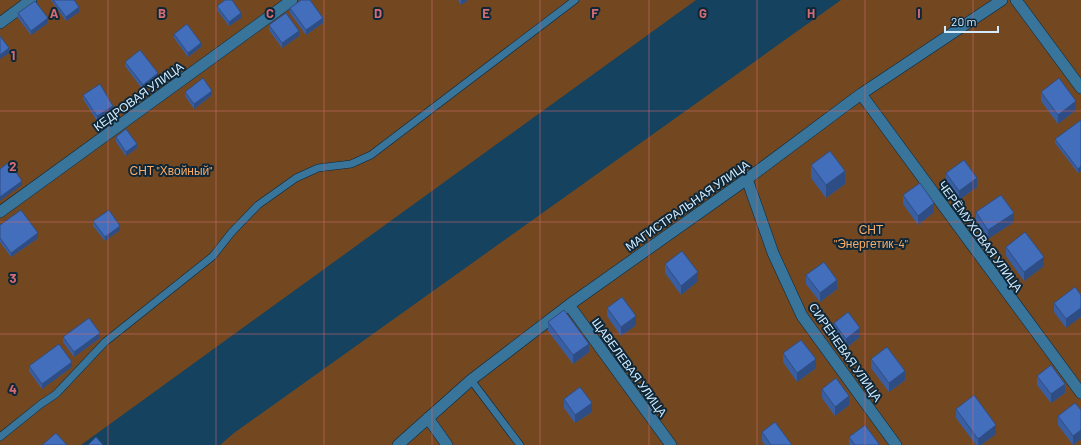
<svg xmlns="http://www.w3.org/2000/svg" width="1081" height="445" font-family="Barlow,sans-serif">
  <rect width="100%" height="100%" fill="#14425f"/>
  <path fill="#734820" d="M0 0H696L81 445H0Z
    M841 0H1081V445H220L234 433Z"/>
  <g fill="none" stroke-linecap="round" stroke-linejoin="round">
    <defs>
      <path id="service" d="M471 380 520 445
        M0 437 41 404 56 394 105 342 213 256 231 233 258 205 296 178 318 168 351 164 371 155 575 0"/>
      <path id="minor" d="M1016 0 1081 88
        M0 23 31 0
        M861 94 1081 393
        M747 179 773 253 802 316 896 445
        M0 212 292 0
        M569 305 671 445
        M428 418 447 445
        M398 445 471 380 569 305 747 179 861 94 1002 0"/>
    </defs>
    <use href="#service" stroke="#07273b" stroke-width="8"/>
    <use href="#minor" stroke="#07273b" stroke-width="12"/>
    <use href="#service" stroke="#39749b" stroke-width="7"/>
    <use href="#minor" stroke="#39749b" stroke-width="11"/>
  </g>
  <path fill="#395fa2" d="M51 0H74L79 12 66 21Z
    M458 0H468L461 5Z
    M217 6 241 18 229 26 217 10Z
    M290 8 323 23 306 35 290 13Z
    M18 13 48 23 31 35 18 18Z
    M269 25 299 36 282 48 269 30Z
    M174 34 201 47 188 57 174 38Z
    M125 62 158 78 143 90 125 66Z
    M185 92 212 95 194 109 185 96Z
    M1041 92 1076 110 1058 124 1041 101Z
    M83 95 113 110 97 121 83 99Z
    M1081 120V171L1078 173 1055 143V139Z
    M116 137 137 148 126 156 116 142Z
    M811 165 845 184 826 198 811 178Z
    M946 173 977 187 959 200 946 182Z
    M903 195 934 212 918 225 903 204Z
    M976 212 1014 222 988 239 976 221Z
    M93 221 120 230 105 241 93 226Z
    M0 225 38 238 11 257 0 242Z
    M1006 247 1044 266 1024 281 1006 256Z
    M665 264 698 281 681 295 665 273Z
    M806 275 837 289 820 302 806 284Z
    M1075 287 1066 328 1054 312V303Z
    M607 308 636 325 621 336 607 316Z
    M548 322 589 352 573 364 548 331Z
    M834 323 860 337 846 348 834 331Z
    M63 337 100 338 74 357 63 342Z
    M783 353 816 368 797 382 783 362Z
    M871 359 905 380 889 392 871 368Z
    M29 366 72 367 42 389 29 371Z
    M1037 376 1065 393 1051 403 1037 385Z
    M822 389 849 405 835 416 822 398Z
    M564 399 592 412 575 423 564 408Z
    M956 409 996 434 981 445H976L956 418Z
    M1058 416 1081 439 1073 445 1058 425Z
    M762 432 792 445H765L762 441Z
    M849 437 879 445H849Z"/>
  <path fill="#2e4d84" d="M461 0H468L461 5Z
    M79 7V12L66 21V17Z
    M241 13V18L229 26V22Z
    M48 18V23L31 35V31Z
    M323 18V23L306 35V30Z
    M299 31V36L282 48V43Z
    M201 43V47L188 57V53Z
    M9 48V53L0 59V55Z
    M158 73V78L143 90V85Z
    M212 91V95L194 109V104Z
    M1076 101V110L1058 124V115Z
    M113 106V110L97 121V116Z
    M137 144V148L126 156V152Z
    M1081 166V171L1078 173V169Z
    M845 171V184L826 198V185Z
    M977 178V187L959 200V191Z
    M22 181V185L0 201V197Z
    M934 203V212L918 225V216Z
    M1014 213V222L988 239V230Z
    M120 226V230L105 241V237Z
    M38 233V238L11 257V253Z
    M1044 257V266L1024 281V272Z
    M698 272V281L681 295V286Z
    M837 280V289L820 302V293Z
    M1081 308V317L1066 328V319Z
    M636 316V325L621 336V327Z
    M860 328V337L846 348V339Z
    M100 333V338L74 357V352Z
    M589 344V352L573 364V355Z
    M816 359V368L797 382V373Z
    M72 362V367L42 389V384Z
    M905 371V380L889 392V383Z
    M1065 384V393L1051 403V394Z
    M849 396V405L835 416V407Z
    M592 403V412L575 423V415Z
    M996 425V434L981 445H978V439Z
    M1081 430V439L1073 445V436Z"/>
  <path fill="#426ebc" stroke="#2e4d84" d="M53 0H74L79 7 66 17Z
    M225 0H232L241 13 229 22 217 6Z
    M301 0H310L323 18 306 30 290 8Z
    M35 1 48 18 31 31 18 13Z
    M286 13 299 31 282 43 269 25Z
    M187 24 201 43 188 53 174 34Z
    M0 36 9 48 0 55Z
    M140 50 158 73 143 85 125 62Z
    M203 78 212 91 194 104 185 92Z
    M1059 78 1076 101 1058 115 1041 92Z
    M100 84 113 106 97 116 83 95Z
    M1081 120V166L1078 169 1055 139Z
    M126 129 137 144 126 152 116 137Z
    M830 151 845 171 826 185 811 165Z
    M964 160 977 178 959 191 946 173Z
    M9 162 22 181 0 197V169Z
    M920 183 934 203 918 216 903 195Z
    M1001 195 1014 213 988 230 976 212Z
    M21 210 38 233 11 253 0 238V225Z
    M109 210 120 226 105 237 93 221Z
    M1025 232 1044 257 1024 272 1006 247Z
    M682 251 698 272 681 286 665 264Z
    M824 262 837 280 820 293 806 275Z
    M1075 287 1081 295V308L1066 319 1054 303Z
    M622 297 636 316 621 327 607 308Z
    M564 310 589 344 573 355 548 322Z
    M848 312 860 328 846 339 834 323Z
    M89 318 100 333 74 352 63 337Z
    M801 340 816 359 797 373 783 353Z
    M59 344 72 362 42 384 29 366Z
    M887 347 905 371 889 383 871 359Z
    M1051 365 1065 384 1051 394 1037 376Z
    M836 378 849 396 835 407 822 389Z
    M580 387 592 403 575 415 564 399Z
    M974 395 996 425 978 439 956 409Z
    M1075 403 1081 410V430L1073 436 1058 416Z
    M775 422 792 445H771L762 432Z
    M865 425 879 444 878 445H855L849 437Z
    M56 433 67 445H42Z
    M96 437 103 445H88Z"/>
  <path fill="none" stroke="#d56c73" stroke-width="1" stroke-opacity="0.55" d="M108 0V445M216 0V445M324 0V445M432 0V445M540 0V445M649 0V445M757 0V445M865 0V445M973 0V445M0 111H1081M0 222H1081M0 334H1081"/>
  <g text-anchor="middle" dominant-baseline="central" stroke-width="4" stroke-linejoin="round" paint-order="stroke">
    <g font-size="12" fill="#d3ebfd" stroke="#0e2738">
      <text transform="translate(138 96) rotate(-36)">КЕДРОВАЯ УЛИЦА</text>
      <text transform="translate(687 205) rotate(-35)">МАГИСТРАЛЬНАЯ УЛИЦА</text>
      <text transform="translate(981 236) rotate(54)">ЧЕРЁМУХОВАЯ УЛИЦА</text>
      <text transform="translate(846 352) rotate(55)">СИРЕНЕВАЯ УЛИЦА</text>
      <text transform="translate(630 367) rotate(54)">ЩАВЕЛЕВАЯ УЛИЦА</text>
    </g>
    <g font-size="12" fill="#fbab64" stroke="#0e2738">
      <text x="171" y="170">СНТ "Хвойный"</text>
      <text x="871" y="229">СНТ<tspan x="871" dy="14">"Энергетик-4"</tspan></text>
    </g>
  </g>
  <g font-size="13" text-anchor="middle" font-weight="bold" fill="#d56c73" stroke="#0e2738" stroke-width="4" stroke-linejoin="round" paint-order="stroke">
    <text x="54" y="18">A</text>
    <text x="162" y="18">B</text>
    <text x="270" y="18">C</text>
    <text x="378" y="18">D</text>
    <text x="486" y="18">E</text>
    <text x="595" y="18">F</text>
    <text x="703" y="18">G</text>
    <text x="811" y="18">H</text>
    <text x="919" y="18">I</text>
    <text x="13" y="60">1</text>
    <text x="13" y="171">2</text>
    <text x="13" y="283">3</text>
    <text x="13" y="394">4</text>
  </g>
  <path d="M945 26v6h53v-6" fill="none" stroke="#d3ebfd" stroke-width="2"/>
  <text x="951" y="26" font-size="12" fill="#d3ebfd" stroke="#0e2738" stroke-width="3" paint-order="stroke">20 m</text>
</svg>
